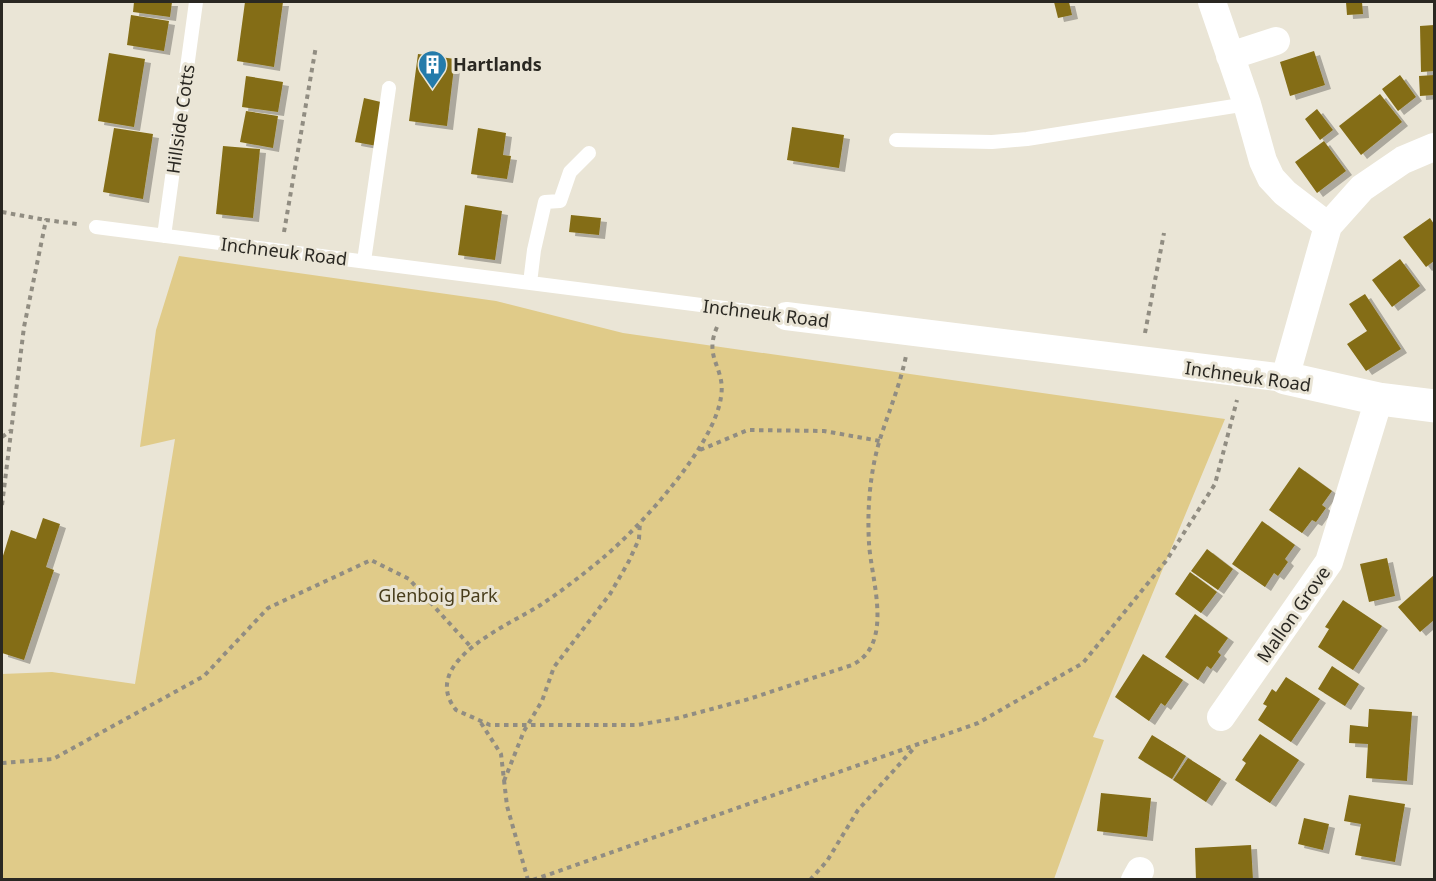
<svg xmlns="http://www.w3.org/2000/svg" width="1436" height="881" font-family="'Noto Sans',sans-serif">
  <defs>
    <filter id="shadow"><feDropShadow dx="6" dy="4" stdDeviation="0" flood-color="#0004"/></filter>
  </defs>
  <rect width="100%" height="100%" fill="#eae5d6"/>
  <path fill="#e0cb89" d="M179 256 496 301 623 333 1225 419 1093 737 1104 740 1054 879H2V674L52 672 135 684 175 439 140 447 156 330Z"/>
  <path fill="#846d15" filter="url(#shadow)" d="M134 2H172L170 17 133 12Z
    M245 2H283L274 67 237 61Z
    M1054 2H1069L1072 15 1058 18Z
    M1346 2H1362L1363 14 1347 15Z
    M131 15 169 21 164 51 127 45Z
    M1434 25V71L1421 72 1420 26Z
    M1314 51 1325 85 1290 96 1280 62Z
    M109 53 145 59 134 127 98 121Z
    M418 54 455 59 447 126 409 121Z
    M1400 75 1416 97 1398 111 1382 89Z
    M1434 75V95L1420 96 1419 76Z
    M246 76 283 82 278 112 242 107Z
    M1380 94 1402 122 1361 155 1339 126Z
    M364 98 385 103 377 146 355 142Z
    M1317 109 1333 130 1320 140 1305 119Z
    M246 111 278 116 273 148 240 142Z
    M792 127 844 135 839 168 787 160Z
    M114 128 153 134 143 199 103 192Z
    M478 128 506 133 503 155 511 156 507 179 471 174Z
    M1324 141 1346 171 1317 193 1295 162Z
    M223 146 260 149 253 218 216 214Z
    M465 205 502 211 495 260 458 255Z
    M571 215 601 218 599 235 569 232Z
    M1430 218 1434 224V261L1426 267 1403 237Z
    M1400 259 1420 286 1392 307 1372 280Z
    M1365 294 1401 349 1366 371 1347 344 1367 331 1349 304Z
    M1299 467 1332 491 1322 505 1326 508 1316 522 1312 520 1302 533 1269 510Z
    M43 518 60 524 46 567 54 570 24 660 2 653V559L11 530 36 539Z
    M1262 521 1295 545 1285 559 1288 562 1278 576 1274 573 1265 587 1232 564Z
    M1207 549 1233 569 1218 590 1191 571Z
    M1387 558 1395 596 1369 602 1360 564Z
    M1190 572 1217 592 1201 613 1175 594Z
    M1434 575V620L1420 632 1398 607Z
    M1343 600 1382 626 1353 670 1318 647 1329 629 1325 627Z
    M1195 614 1228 638 1218 652 1221 655 1211 669 1207 666 1198 680 1165 657Z
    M1143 654 1183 680 1165 706 1161 703 1149 721 1115 697Z
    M1332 666 1359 684 1345 706 1318 689Z
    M1286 677 1320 699 1291 742 1258 720 1267 706 1263 704 1272 689 1276 692Z
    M1369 709 1412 712 1407 781 1366 778 1368 744 1349 743 1350 725 1368 727Z
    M1260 734 1299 760 1270 803 1235 780 1246 763 1242 760Z
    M1152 735 1186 756 1172 779 1138 758Z
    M1188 758 1221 779 1206 802 1173 780Z
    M1101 793 1151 798 1147 837 1097 831Z
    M1349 795 1405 804 1395 862 1355 855 1361 824 1344 821Z
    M1304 818 1329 824 1323 850 1298 844Z
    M1251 845 1253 880H1196L1195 848Z"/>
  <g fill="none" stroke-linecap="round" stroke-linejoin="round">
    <path stroke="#918d82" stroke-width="4" stroke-dasharray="4.5 4.5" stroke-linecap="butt" d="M2 212 46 220
      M284 232 316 46
      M717 327C703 359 726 367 721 397 714 446 642 525 604 557 585 573 563 590 542 604 514 623 417 661 456 710L490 725H637L678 718 749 699 852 665C895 644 871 580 869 543 867 508 870 472 880 439 889 411 900 385 906 356
      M1145 333 1164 233
      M2 437 10 431
      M700 450 748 430 824 431 880 441
      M2 505 24 327 46 220 77 224
      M481 723 501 754 507 806 528 880
      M2 763 53 759 204 676 268 608 371 560 409 579 471 647
      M504 781 524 731 542 701 554 667 610 594 629 561 639 539 640 521
      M533 880 978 723 1083 663 1166 561 1215 484 1237 400
      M810 880 827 861 858 810 915 747"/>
    <path stroke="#fff" stroke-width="14" d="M896 140 992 142 1027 139 1247 104
      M96 227 786 316
      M164 236 196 2
      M364 261 389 88
      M530 283 534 250 545 202 560 201 570 172 589 153"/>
    <path stroke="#fff" stroke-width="28" d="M1230 56 1276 41
      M1328 226 1362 188 1403 160 1434 147
      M786 316 1285 378 1328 226 1285 193 1271 178 1263 161 1247 104 1212 2
      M1221 717 1329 562 1379 399
      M1135 880 1140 871"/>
    <path stroke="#fff" stroke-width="33" d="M1285 378 1379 399 1434 406"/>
  </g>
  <defs>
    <symbol id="building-pin" viewBox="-11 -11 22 30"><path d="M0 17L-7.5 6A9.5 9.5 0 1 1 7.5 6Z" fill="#247baa" stroke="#eae5d6"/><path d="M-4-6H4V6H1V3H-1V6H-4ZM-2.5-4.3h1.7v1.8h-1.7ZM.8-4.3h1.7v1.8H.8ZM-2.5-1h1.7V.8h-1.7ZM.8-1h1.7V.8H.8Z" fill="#fff"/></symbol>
  </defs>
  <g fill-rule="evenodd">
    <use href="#building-pin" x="416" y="48" width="33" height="45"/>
  </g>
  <g text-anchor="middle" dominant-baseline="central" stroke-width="6" stroke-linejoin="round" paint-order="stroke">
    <g font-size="18" font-weight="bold" fill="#2a2822" stroke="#eae5d6" text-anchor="start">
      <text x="453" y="64">Hartlands</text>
    </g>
    <g font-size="18" fill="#2a2822" stroke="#eae5d6">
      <text transform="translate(180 119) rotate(-82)">Hillside Cotts</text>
      <text transform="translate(284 251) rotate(7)">Inchneuk Road</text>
      <text transform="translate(766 313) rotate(7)">Inchneuk Road</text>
      <text transform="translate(1248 376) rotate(8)">Inchneuk Road</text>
      <text transform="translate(1293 614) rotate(-55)">Mallon Grove</text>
    </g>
    <g font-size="18" fill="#483d1b" stroke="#eae5d6">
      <text x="438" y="595">Glenboig Park</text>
    </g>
  </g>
  <rect width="1436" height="881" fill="none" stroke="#2a2822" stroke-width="6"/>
</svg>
